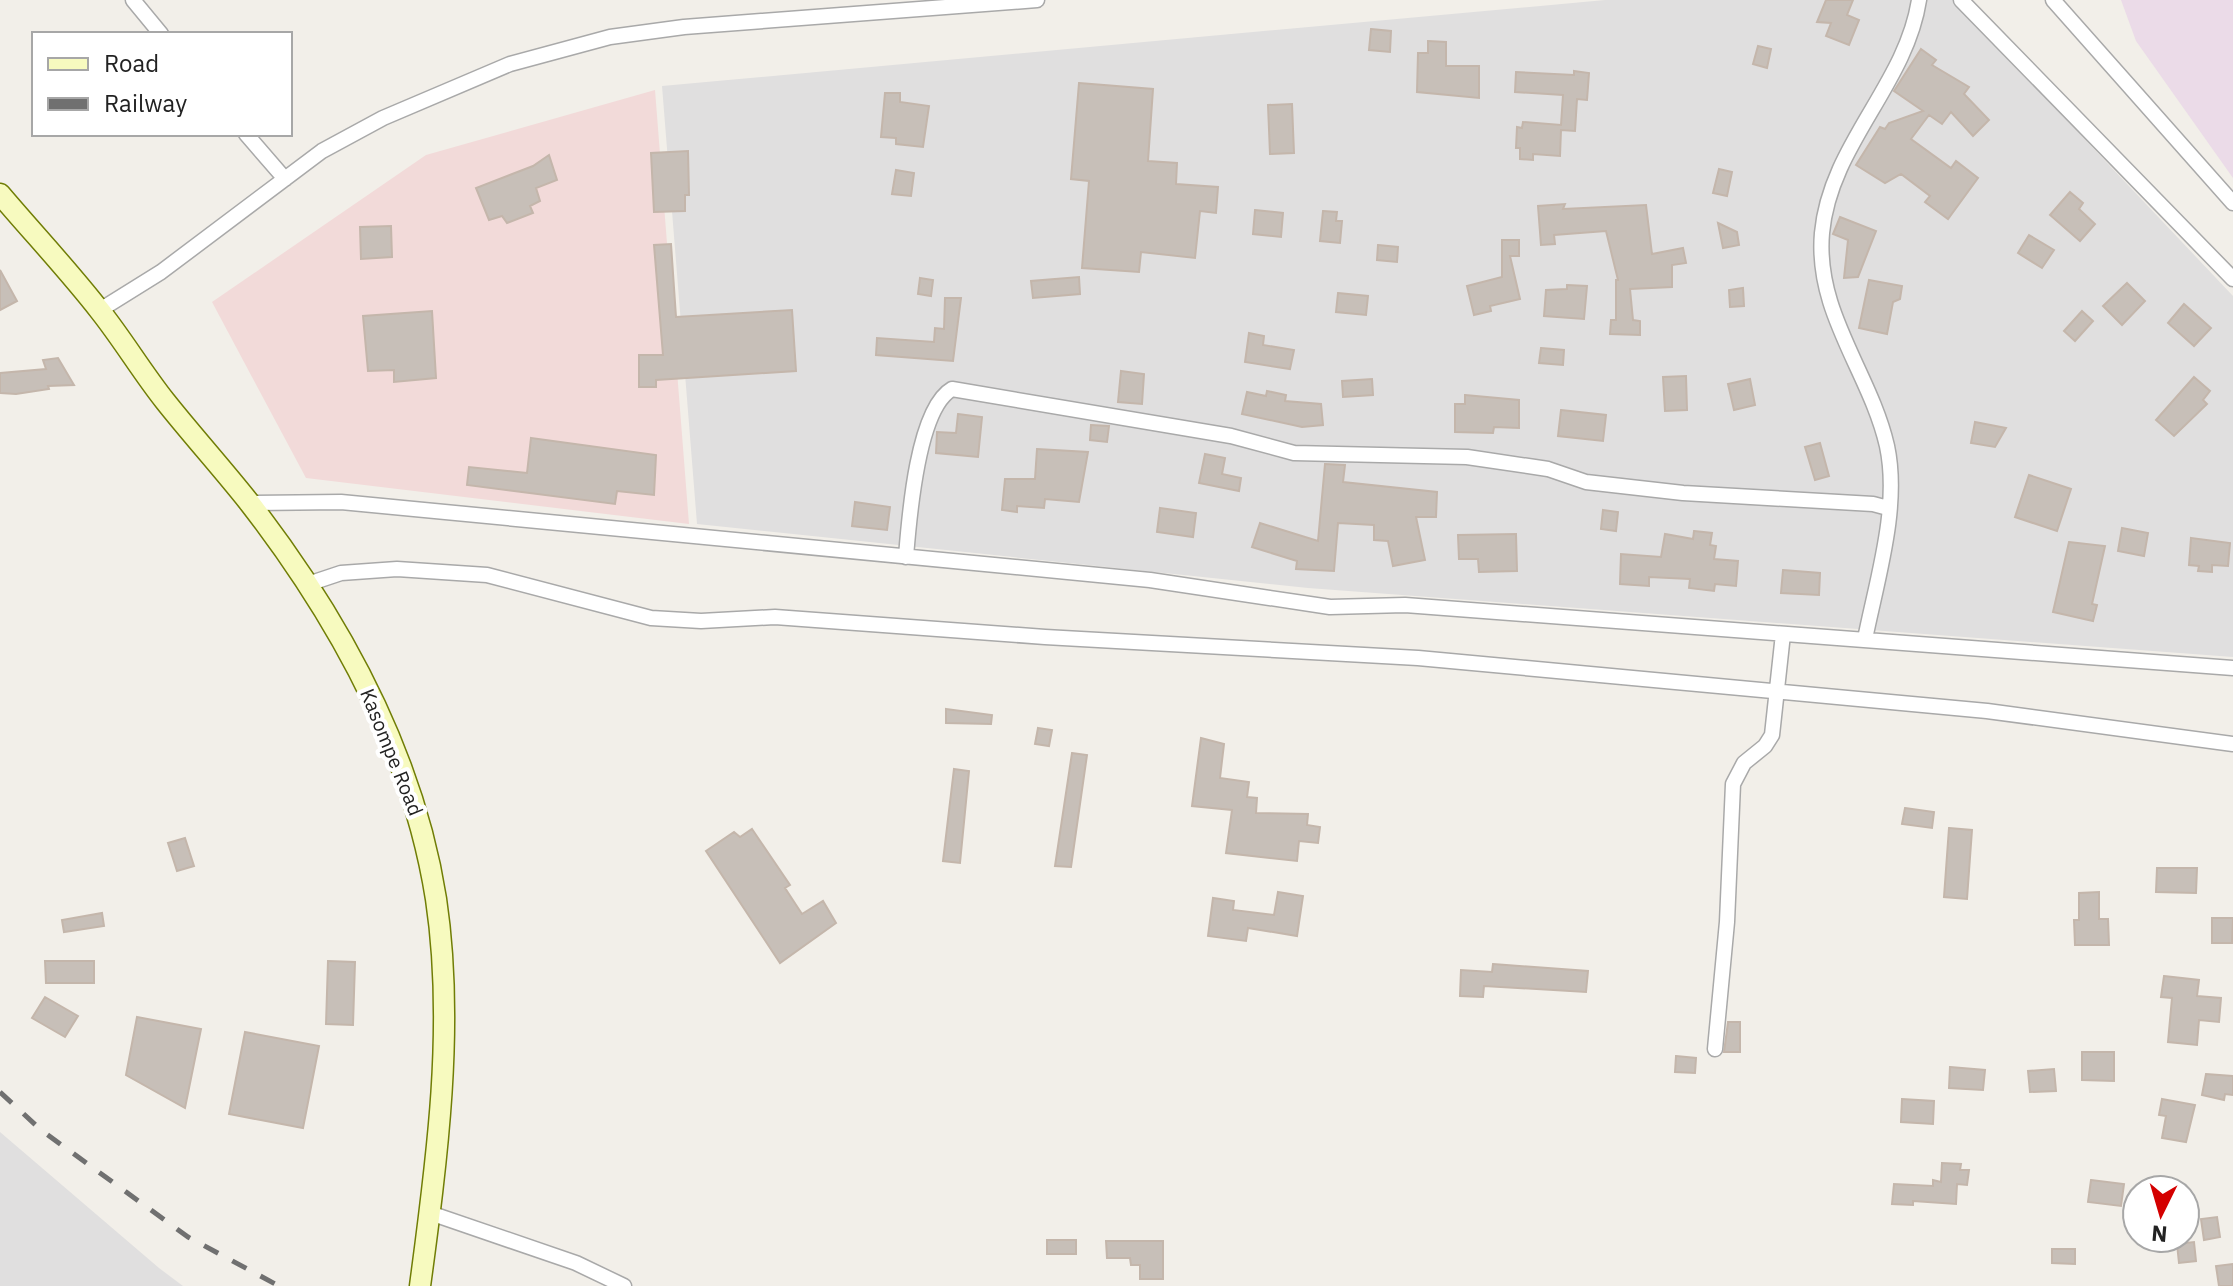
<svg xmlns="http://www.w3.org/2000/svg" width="2233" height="1286" font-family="'IBM Plex Sans',sans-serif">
  <rect width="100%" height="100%" fill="#f2efe9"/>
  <path fill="#e0dfdf" d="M1605 0H1953L2233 296V657L1308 588 697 524 662 86Z
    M0 1132 159 1268 183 1286H0Z"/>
  <path fill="#f2dad9" d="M655 90 689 524 306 478 212 302 426 155Z"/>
  <path fill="#ebdbe8" d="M2121 0H2233V178L2136 41Z"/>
  <path fill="#c7bfb8" stroke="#c4b6ab" stroke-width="2" d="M1826 0H1853L1847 15 1859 20 1849 45 1826 36 1831 23 1817 22Z
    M1371 29 1391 31 1390 52 1369 50Z
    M1428 41 1446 42V66H1479V98L1417 92 1418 53H1428Z
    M1758 46 1771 49 1767 68 1753 64Z
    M1921 49 1936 60 1932 65 1969 87 1964 94 1989 120 1973 136 1951 112 1942 124 1929 115 1911 139 1951 168 1956 161 1978 178 1948 219 1925 202 1930 196 1901 174 1885 183 1856 165 1880 127 1885 129 1889 123 1923 111 1894 91Z
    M1574 71 1589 73 1587 100 1577 99 1575 131 1561 130 1560 156 1533 154V160L1520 159V148H1516L1517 127 1522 128 1523 122 1561 125 1563 95 1515 92 1516 72 1574 75Z
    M1079 83 1153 89 1148 161 1177 163 1176 184 1218 187 1216 213 1200 211 1195 258 1141 252 1139 272 1082 268 1089 181 1071 179Z
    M885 93H900V102L929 106 923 147 896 144V138L881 137Z
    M1292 104 1294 153 1270 154 1268 105Z
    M688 151 689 195H685V211L654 212 651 153Z
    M549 155 557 180 536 188 540 201 530 206 533 213 507 223 502 216 489 220 476 188 533 166Z
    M1719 169 1732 172 1727 196 1713 193Z
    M896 170 914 173 911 196 892 194Z
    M2070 192 2083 203 2079 209 2095 224 2080 241 2050 215Z
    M1565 204 1563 209 1646 205 1652 254 1683 248 1686 263 1672 265V287L1630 289 1633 320 1640 321V335L1610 334 1611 320H1616V280H1618L1606 231 1554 235 1555 244 1541 245 1538 206Z
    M1255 210 1283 213 1281 237 1253 234Z
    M1323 211 1337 212 1336 221H1342L1340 243 1320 241Z
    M1840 217 1876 231 1858 277 1844 278 1848 240 1833 234Z
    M1718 223 1737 232 1739 245 1723 248Z
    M391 226 392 257 361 259 360 227Z
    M2029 235 2054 250 2042 268 2018 253Z
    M1502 240H1519V256H1510L1520 299 1490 306 1491 311 1474 315 1467 286 1502 277Z
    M671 244 676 317 792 310 796 371 656 380V387H639V355H663L654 245Z
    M1378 245 1398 247 1397 262 1377 260Z
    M0 270 17 301 0 310Z
    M1079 277 1080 294 1033 298 1031 281Z
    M920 278 933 280 931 296 918 294Z
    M1869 280 1902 286 1900 299 1893 302 1887 334 1859 328Z
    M2127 283 2145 301 2122 325 2103 306Z
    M1567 285 1587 286 1584 319 1544 316 1546 290 1567 289Z
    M1743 288 1744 306 1730 307 1729 290Z
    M1338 293 1368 296 1366 315 1336 312Z
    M945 298H961L953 361 876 355 877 338 934 342 935 328 944 329Z
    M2184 304 2211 328 2194 346 2168 323Z
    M432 311 436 378 394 382V370L368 371 363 316Z
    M2082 311 2093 321 2075 341 2064 331Z
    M1249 333 1264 336 1263 345 1294 350 1290 369 1245 362Z
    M1541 348 1564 350 1563 365 1539 363Z
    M58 358 74 385 48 386 49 389 16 394 0 393V373L46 369 43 360Z
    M1121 371 1144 374 1142 404 1118 402Z
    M1686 376 1687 410 1665 411 1663 377Z
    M2194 377 2210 391 2203 400 2207 404 2174 436 2156 420Z
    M1372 379 1373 395 1343 397 1342 381Z
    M1750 379 1755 405 1734 410 1728 384Z
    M1267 391 1286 395 1285 401 1321 404 1323 425 1302 427 1242 414 1247 392 1266 396Z
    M1465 395 1519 400V428L1494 427 1493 433 1455 432V404H1465Z
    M1561 410 1606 415 1603 441 1558 436Z
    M958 414 982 417 978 457 936 453 937 432 956 433Z
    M1975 422 2006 428 1995 447 1971 443Z
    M1091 425 1109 426 1107 442 1090 440Z
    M531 438 656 455 654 495 617 491 615 504 467 485 469 467 527 473Z
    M1820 443 1829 476 1815 480 1805 447Z
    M1037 449 1088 452 1079 502 1045 499 1044 508 1017 506V512L1002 510 1005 479H1035Z
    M1205 454 1225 458 1222 474 1241 478 1239 491 1199 483Z
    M1325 464 1345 465 1343 482 1437 492 1436 517H1416L1425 560 1393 566 1388 541 1374 540V525L1338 523 1334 571 1296 569 1297 561 1252 547 1260 523 1318 541Z
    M2029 475 2071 489 2057 531 2015 517Z
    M855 502 890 507 887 530 852 526Z
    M1160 508 1196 513 1193 537 1157 532Z
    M1603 510 1618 512 1616 531 1601 529Z
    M2122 528 2148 533 2144 556 2118 551Z
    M1694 531 1712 533 1710 545 1716 546 1714 559 1738 561 1736 586 1715 584 1714 591 1689 588 1690 579 1649 577V586L1620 584 1621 554 1661 557 1665 534 1693 539Z
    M1516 534 1517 571 1479 572 1478 559H1459L1458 535Z
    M2191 538 2230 543 2228 566 2212 565V572L2198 571 2199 566 2189 565Z
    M2069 542 2105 546 2092 604 2097 605 2093 621 2053 612Z
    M1783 570 1820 573 1819 595 1781 593Z
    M946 709 992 715 991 724 946 723Z
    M1038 728 1052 730 1049 746 1035 744Z
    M1201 738 1224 744 1220 778 1249 782 1247 797 1257 798 1256 813 1308 814 1307 825 1320 827 1318 843 1299 841 1297 861 1226 853 1232 810 1192 806Z
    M1072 753 1087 755 1071 867 1055 866Z
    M954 769 969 771 960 863 943 861Z
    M1905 808 1934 812 1932 828 1902 824Z
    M1949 828 1972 830 1967 899 1944 897Z
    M752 829 790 885 785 888 802 914 823 901 836 923 780 963 706 851 734 832 740 837Z
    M185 838 194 866 177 871 168 843Z
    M2157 868H2197L2196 893 2156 892Z
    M1278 892 1303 896 1297 936 1248 928 1246 941 1208 936 1213 898 1234 901 1233 910 1274 915Z
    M2099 892V919H2108L2109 945H2075L2074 920H2079V893Z
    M102 913 104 926 64 932 62 920Z
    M2212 918H2233L2232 943H2212Z
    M45 961H94V983H46Z
    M328 961 355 962 353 1025 326 1024Z
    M1493 964 1588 971 1586 992 1484 986 1483 997 1460 996 1461 970 1492 972Z
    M2164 976 2199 980 2197 996 2221 998 2219 1022 2199 1020 2197 1045 2168 1042 2172 998 2161 997Z
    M45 997 78 1016 65 1037 32 1018Z
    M137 1017 201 1029 185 1108 126 1075Z
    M1728 1022H1740V1052H1724Z
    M245 1032 319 1046 303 1128 229 1114Z
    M2082 1052H2114V1081L2082 1080Z
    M1676 1056 1696 1058 1695 1073 1675 1072Z
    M1950 1067 1985 1070 1983 1090 1949 1088Z
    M2054 1069 2056 1091 2030 1092 2028 1071Z
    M2206 1074 2233 1076V1095L2225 1094 2224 1100 2202 1095Z
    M1902 1099 1934 1101 1933 1124 1901 1122Z
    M2162 1099 2195 1105 2186 1142 2162 1138 2166 1116 2159 1115Z
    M1942 1163 1961 1164 1960 1170H1969L1967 1185 1957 1184 1956 1204 1913 1201V1205L1892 1204 1894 1184 1933 1186V1180L1941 1182Z
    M2091 1180 2124 1184 2121 1206 2088 1202Z
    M2217 1217 2220 1237 2204 1240 2201 1219Z
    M1047 1240H1076V1254H1047Z
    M1106 1241H1163V1279H1140V1265H1131L1130 1258H1107Z
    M2194 1242 2196 1261 2179 1263 2177 1244Z
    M2052 1249H2075V1264L2052 1263Z
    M2233 1264V1286H2219L2216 1266Z"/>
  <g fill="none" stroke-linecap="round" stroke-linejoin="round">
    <defs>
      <path id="street" d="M133 0 161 34
        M1961 0 2233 279
        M2053 0 2233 203
        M246 134 285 179
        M100 310 161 272 322 151 383 118 510 64 610 37 684 27 1037 0
        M249 503 341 502 1150 580 1330 607 1405 605 2233 668
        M906 557C909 519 917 409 952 389L1231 436 1294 453 1467 457 1548 469 1586 482 1683 493 1873 504 1888 508
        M305 585 341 573 397 569 487 575 651 618 701 621 775 617 1045 637 1418 658 1987 711 2233 744
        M1865 639C1877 579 1900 507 1887 446 1870 372 1815 313 1822 233 1830 145 1906 85 1919 0
        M1715 1049 1727 922 1733 784 1744 763 1765 746 1772 735 1783 634
        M430 1213 576 1263 624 1286"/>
      <path id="secondary" d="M0 194C33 233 69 271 100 311 123 340 142 372 165 401 192 435 221 467 248 501 338 617 413 752 436 899 455 1025 437 1160 420 1286"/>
    </defs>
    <use href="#street" stroke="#a9a9a9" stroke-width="17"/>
    <use href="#secondary" stroke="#707d05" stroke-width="23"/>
    <use href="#street" stroke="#fff" stroke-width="14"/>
    <use href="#secondary" stroke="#f7fabf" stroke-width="20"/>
    <path stroke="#707070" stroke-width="5" stroke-dasharray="16 16" stroke-linecap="butt" d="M0 1092 41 1130 188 1237 279 1286"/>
  </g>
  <g text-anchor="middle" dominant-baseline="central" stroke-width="8" stroke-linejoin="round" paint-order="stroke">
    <g font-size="20" fill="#222" stroke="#fff">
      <text transform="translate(392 752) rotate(68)">Kasompe Road</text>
    </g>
  </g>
  <rect x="32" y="32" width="260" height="104" fill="#ffffff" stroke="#a7a7a7" stroke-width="2"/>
  <rect x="48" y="58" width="40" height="12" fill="#f7fabf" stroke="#a7a7a7" stroke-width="2"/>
  <text x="104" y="72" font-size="24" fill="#222222">Road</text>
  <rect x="48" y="98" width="40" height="12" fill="#707070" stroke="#a7a7a7" stroke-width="2"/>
  <text x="104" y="112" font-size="24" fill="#222222">Railway</text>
  <g transform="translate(2161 1214) rotate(185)"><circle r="38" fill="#ffffff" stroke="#a7a7a7" stroke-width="2"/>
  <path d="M0-6L14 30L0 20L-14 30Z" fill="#d40000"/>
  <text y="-12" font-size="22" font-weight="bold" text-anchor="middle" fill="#222222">N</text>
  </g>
</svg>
